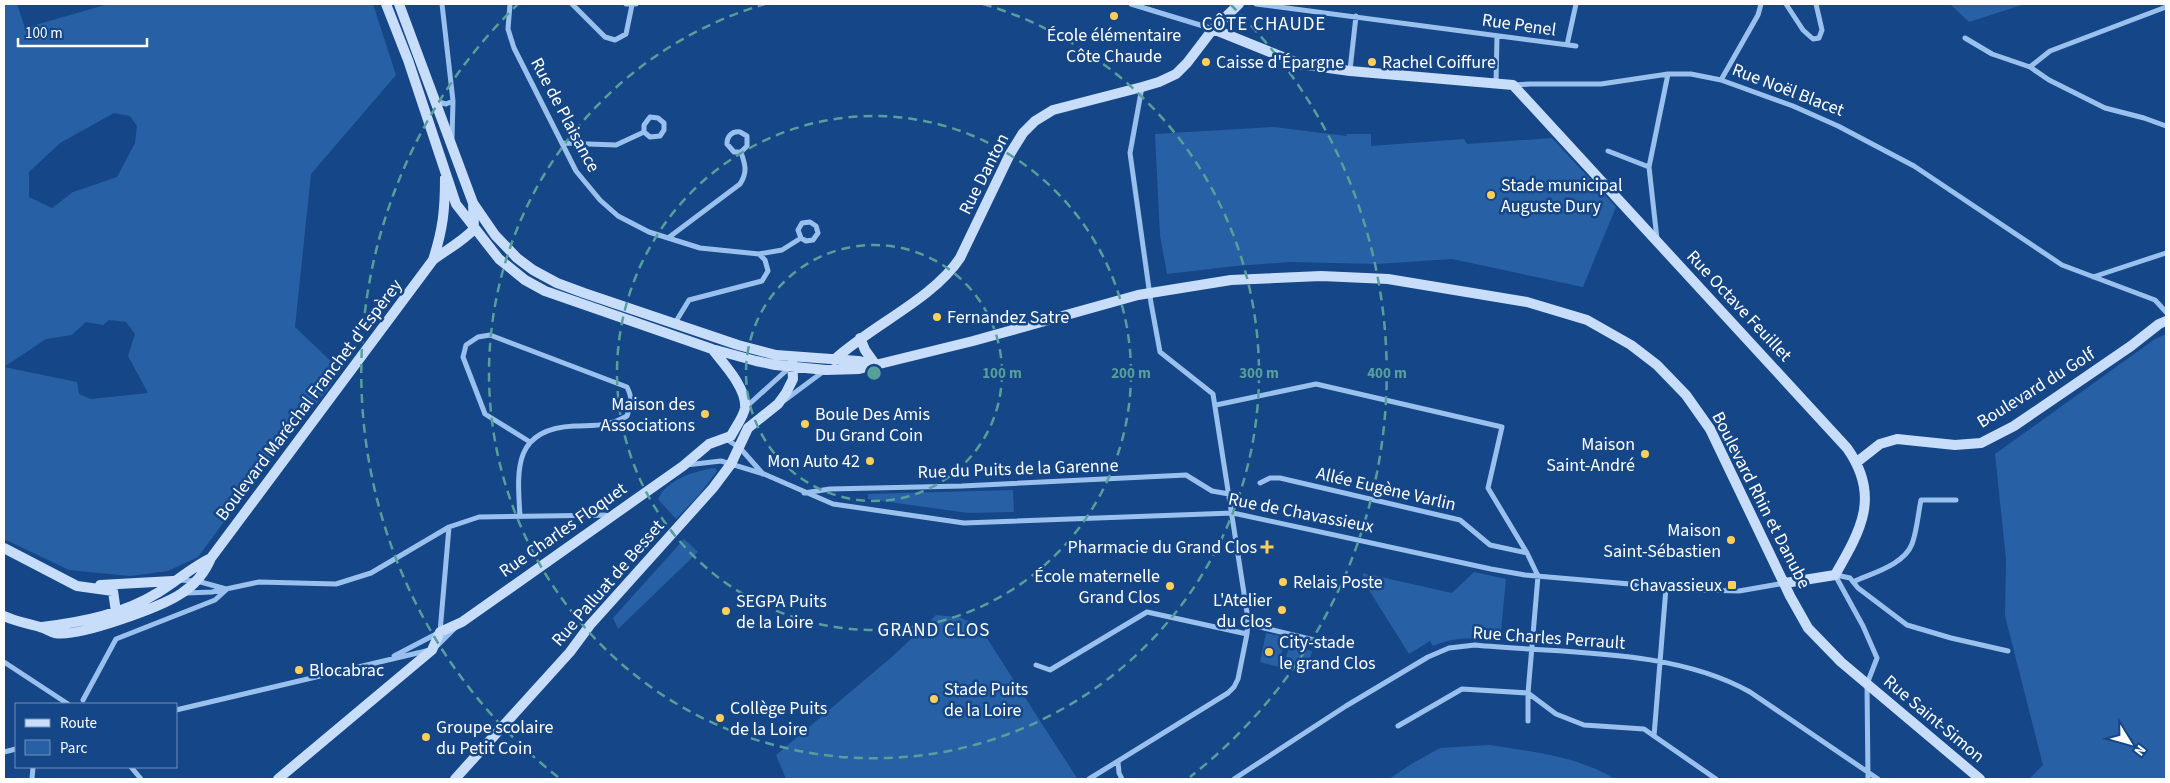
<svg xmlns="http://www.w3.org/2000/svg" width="2170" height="783" font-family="'Source Sans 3',sans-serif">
  <rect width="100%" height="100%" fill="#154687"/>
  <path fill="#2760a5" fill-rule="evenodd" d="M4 4H17L25 28 108 4H373L396 75 311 174 295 327 340 370 329 388 271 458 198 557 168 571 130 576 69 570 4 539V367L77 382 79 394 91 399 148 393 128 356 135 334 126 322 109 320 103 325 86 322 72 335 46 339 4 367ZM114 113 130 116 137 126 135 143 117 177 73 192 52 208 29 197V172L60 143Z
    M1950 4H2025L1969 22Z
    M1274 127 1347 136 1346 134H1371V146L1464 139 1467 144 1552 138 1616 207 1583 287 1452 259 1377 264 1290 262 1236 266 1167 274 1160 236 1155 134Z
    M2166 334V779H2029L2043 765 2005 616 2006 559 1995 454 2155 339Z
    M715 468 717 471 699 495 676 519 658 499C667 479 695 471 715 468Z
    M1013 490 1014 512 968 513 868 499V494Z
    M684 539 698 552 618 629 613 618Z
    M1474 572 1506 579 1500 641C1476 638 1456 636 1433 646L1430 641 1409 654 1362 579 1363 573 1452 593Z
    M936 615 959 617 979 626 1077 778 1074 779H786L776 755 894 655Z
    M1266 633 1280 636 1279 642 1284 643 1279 667 1260 662Z
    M1289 646 1312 651 1308 667 1285 662Z
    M1490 745C1532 752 1578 756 1615 779H1389L1413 763 1440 748Z"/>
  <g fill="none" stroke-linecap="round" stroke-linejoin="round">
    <path stroke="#9ac0ee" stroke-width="5" d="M442 4 453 101 452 138
      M510 4 508 29 514 48 576 171 600 200 618 216 649 232 700 248 759 254 765 260 768 271 762 281 689 300 675 323
      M572 4 605 37 615 40 626 34 632 5
      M626 4H636
      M1131 4 1213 29
      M1256 4 1576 46
      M1786 4 1803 30 1813 39 1819 38 1822 30 1816 4
      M1965 38 1992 54 2030 67 2049 80 2105 108 2144 118 2166 126
      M1567 45 1576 4
      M2030 67 2050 51 2166 7
      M1350 70 1356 16
      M1721 80 1758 15 1761 4
      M1496 83 1497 36
      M1514 85 1530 84H1601L1668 74H1691L1721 80 1793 106 1838 126 1914 166 2062 265 2155 300 2166 312
      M435 101 446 104 453 101
      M562 143 616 145 644 132V125L650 117 658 118 664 123V130L660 136 650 137 644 132
      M1608 151 1649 167
      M668 238 740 184C748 172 745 164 741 152H734L727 144C727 136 732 131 740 132L747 136V146L741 152
      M1657 239 1649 167 1668 74
      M759 254 782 250 801 238 806 241 813 240 818 233 816 226 810 222 802 223 798 230 801 238
      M2093 277 2166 253
      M785 400 824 371
      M1216 405 1316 384 1502 427 1488 488 1527 553 1538 576 1528 693V721
      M745 408 789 368
      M726 439 740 448 763 474
      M686 465 721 461 764 474 833 504 964 523 1233 513 1491 569 1525 575 1700 590 1739 591 1785 583
      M1260 483 1270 478H1280L1460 520 1490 545 1527 553
      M804 493 830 489 962 486 1186 475 1212 491 1229 494
      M520 516C517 469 513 429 574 426 596 425 608 427 627 416 631 404 633 399 627 387L490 335 478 337 466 345 463 357 485 414 530 442
      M1835 575 1863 626 1877 658 1867 684 1868 779
      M1836 575 1850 578 1858 588 1907 625 1951 638 2008 651
      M178 580 197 581 226 589
      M1853 582C1872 573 1904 565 1912 544 1917 531 1918 514 1921 500H1956
      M1666 588 1654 736 1716 779
      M187 593 212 592 259 582 336 584 371 573 449 527 479 517 611 515
      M1248 624 1318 641
      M438 645 455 628
      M394 656 440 632 449 527
      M4 662 68 704
      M1036 665 1050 670 1147 612 1247 634
      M83 700 116 639 215 600 226 590
      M176 710 426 651
      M1398 726 1462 689 1528 693 1556 714 1584 725 1644 729 1654 736
      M4 752 16 749
      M1118 762 1119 773 1122 779
      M131 767 141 779
      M32 779 33 767
      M1089 779 1228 693 1234 687 1238 679 1247 634 1248 619 1213 394 1160 352 1151 303 1130 153 1142 87
      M1234 779 1346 706 1428 657 1449 648 1475 645C1564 654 1672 648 1750 692L1878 779"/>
    <path stroke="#c7ddfa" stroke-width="10" d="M386 4 408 60 456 204 499 259 525 280 545 291 712 349 756 361 775 365 826 370 859 369 973 341 1138 295 1231 280 1321 276 1388 279 1527 302 1587 320 1631 345 1657 365 1686 395 1710 429 1790 596 1808 628 1841 662 1980 779
      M399 4 473 203 495 235 517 258 533 270 557 283 584 293 738 345 776 355 858 361 874 364
      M1213 29 1300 64 1350 71 1513 85 1847 448C1881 496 1861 530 1835 575L1785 583
      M433 260C443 229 445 210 445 178
      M860 338 865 350 875 364
      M834 360C872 325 933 299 960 258L1010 154 1023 133 1035 121 1053 110 1142 87 1159 82 1176 74 1187 63 1213 29 1239 4
      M1857 462 1880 444 1897 439 1955 445 1981 443 2014 426 2131 346 2159 324 2166 321
      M4 548 77 586 113 591 116 612
      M100 585 173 581
      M4 616C17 622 27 623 40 627 45 628 50 632 55 633 77 638 162 607 182 593 196 584 205 572 211 558L433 260C446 250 462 242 474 229L473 203
      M42 627C83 622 124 614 159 592 177 581 192 567 211 558
      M278 779 432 650 440 632 462 622 683 466 709 444 731 436C735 428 744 416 745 408 747 388 723 363 712 349
      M455 779 570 652 590 625 713 488 731 464 748 428 778 404 786 393 793 379 792 360"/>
  </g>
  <g fill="none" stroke="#579f9a" stroke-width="2.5" stroke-dasharray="9 6">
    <circle cx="874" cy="373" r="128"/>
    <circle cx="874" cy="373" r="257"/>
    <path d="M983 4A385 385 0 1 1 765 4"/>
    <path d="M558 777A513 513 0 0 1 518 4M1230 4A513 513 0 0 1 1190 777"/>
  </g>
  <g fill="#ffcf57" stroke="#154687" stroke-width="2">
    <circle cx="1114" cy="16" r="5"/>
    <circle cx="1206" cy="62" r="5"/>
    <circle cx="1372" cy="62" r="5"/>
    <circle cx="1491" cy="195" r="5"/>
    <circle cx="937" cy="317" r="5"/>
    <circle cx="705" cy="414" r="5"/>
    <circle cx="805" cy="424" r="5"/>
    <circle cx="1645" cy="454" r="5"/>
    <circle cx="870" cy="461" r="5"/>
    <circle cx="1731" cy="540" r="5"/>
    <path d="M1264.5 539.5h5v5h5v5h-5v5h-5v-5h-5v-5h5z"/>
    <circle cx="1283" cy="582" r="5"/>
    <rect x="1727" y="580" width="10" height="10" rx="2.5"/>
    <circle cx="1170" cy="586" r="5"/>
    <circle cx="1282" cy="610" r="5"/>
    <circle cx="726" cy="611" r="5"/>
    <circle cx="1269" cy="652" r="5"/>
    <circle cx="299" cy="670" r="5"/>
    <circle cx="934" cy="699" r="5"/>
    <circle cx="720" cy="718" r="5"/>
    <circle cx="426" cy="737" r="5"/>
  </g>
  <g text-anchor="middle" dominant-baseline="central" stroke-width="5" stroke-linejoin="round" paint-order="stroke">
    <g font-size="18" fill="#fff" stroke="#154687">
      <text transform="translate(1519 25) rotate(8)">Rue Penel</text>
      <text transform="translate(1788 90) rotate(21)">Rue Noël Blacet</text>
      <text transform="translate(565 115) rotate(62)">Rue de Plaisance</text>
      <text transform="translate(984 174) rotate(-63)">Rue Danton</text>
      <text transform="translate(1739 306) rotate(47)">Rue Octave Feuillet</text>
      <text transform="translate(2036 388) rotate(-32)">Boulevard du Golf</text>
      <text transform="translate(309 400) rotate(-53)">Boulevard Maréchal Franchet d'Espèrey</text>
      <text transform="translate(1018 469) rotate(-2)">Rue du Puits de la Garenne</text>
      <text transform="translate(1386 489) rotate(13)">Allée Eugène Varlin</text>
      <text transform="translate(1761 500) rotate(63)">Boulevard Rhin et Danube</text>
      <text transform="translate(1301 513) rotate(11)">Rue de Chavassieux</text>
      <text transform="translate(563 530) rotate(-35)">Rue Charles Floquet</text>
      <text transform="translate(608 583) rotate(-49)">Rue Palluat de Besset</text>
      <text transform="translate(1549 638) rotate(4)">Rue Charles Perrault</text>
      <text transform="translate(1934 719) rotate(40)">Rue Saint-Simon</text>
    </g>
    <g font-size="18" fill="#fff" stroke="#154687" text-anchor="start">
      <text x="1114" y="35" text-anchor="middle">École élémentaire<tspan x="1114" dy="21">Côte Chaude</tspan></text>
      <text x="1216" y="62">Caisse d'Épargne</text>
      <text x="1382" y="62">Rachel Coiffure</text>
      <text x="1501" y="185">Stade municipal<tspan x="1501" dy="21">Auguste Dury</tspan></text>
      <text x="947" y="317">Fernandez Satre</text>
      <text x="695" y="404" text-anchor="end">Maison des<tspan x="695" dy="21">Associations</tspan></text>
      <text x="815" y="414">Boule Des Amis<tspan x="815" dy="21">Du Grand Coin</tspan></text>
      <text x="1635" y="444" text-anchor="end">Maison<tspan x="1635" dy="21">Saint-André</tspan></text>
      <text x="860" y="461" text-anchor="end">Mon Auto 42</text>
      <text x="1721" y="530" text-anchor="end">Maison<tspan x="1721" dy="21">Saint-Sébastien</tspan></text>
      <text x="1257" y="547" text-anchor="end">Pharmacie du Grand Clos</text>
      <text x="1160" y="576" text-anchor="end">École maternelle<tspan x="1160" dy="21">Grand Clos</tspan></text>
      <text x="1293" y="582">Relais Poste</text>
      <text x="1722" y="585" text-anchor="end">Chavassieux</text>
      <text x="1272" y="600" text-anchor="end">L'Atelier<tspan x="1272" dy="21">du Clos</tspan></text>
      <text x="736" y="601">SEGPA Puits<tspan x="736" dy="21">de la Loire</tspan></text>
      <text x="1279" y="642">City-stade<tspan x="1279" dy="21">le grand Clos</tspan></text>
      <text x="309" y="670">Blocabrac</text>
      <text x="944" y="689">Stade Puits<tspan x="944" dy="21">de la Loire</tspan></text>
      <text x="730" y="708">Collège Puits<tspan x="730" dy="21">de la Loire</tspan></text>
      <text x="436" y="727">Groupe scolaire<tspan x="436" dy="21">du Petit Coin</tspan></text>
    </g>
    <g font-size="19" letter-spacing="1" fill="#fff" stroke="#154687">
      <text x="1264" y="24">CÔTE CHAUDE</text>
      <text x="934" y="630">GRAND CLOS</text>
    </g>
  </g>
  <circle cx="874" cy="373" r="8" fill="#579f9a" stroke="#154687" stroke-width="2.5"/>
  <g font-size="15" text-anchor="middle" font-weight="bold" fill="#579f9a" stroke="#154687" stroke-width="5" stroke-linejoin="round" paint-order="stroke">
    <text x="1002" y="378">100 m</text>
    <text x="1131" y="378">200 m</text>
    <text x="1259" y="378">300 m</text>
    <text x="1387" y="378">400 m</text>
  </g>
  <rect width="2170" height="783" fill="none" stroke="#ffffff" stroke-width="10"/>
  <rect x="15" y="703" width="162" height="65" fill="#154687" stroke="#7390b7"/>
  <rect x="25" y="719" width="25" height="8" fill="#c7ddfa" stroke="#7390b7"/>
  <text x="60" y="728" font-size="15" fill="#ffffff">Route</text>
  <rect x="25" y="740" width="25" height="15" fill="#2760a5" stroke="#7390b7"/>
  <text x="60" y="753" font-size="15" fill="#ffffff">Parc</text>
  <g transform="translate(2130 743) rotate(127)" stroke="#154687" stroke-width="4" paint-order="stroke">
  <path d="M0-4L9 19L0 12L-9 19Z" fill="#ffffff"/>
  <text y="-8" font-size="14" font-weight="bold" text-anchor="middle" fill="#ffffff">N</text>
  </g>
  <path d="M18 38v8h129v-8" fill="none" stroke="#ffffff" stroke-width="2.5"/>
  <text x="25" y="38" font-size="15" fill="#ffffff" stroke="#154687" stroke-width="4" paint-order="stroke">100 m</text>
</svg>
